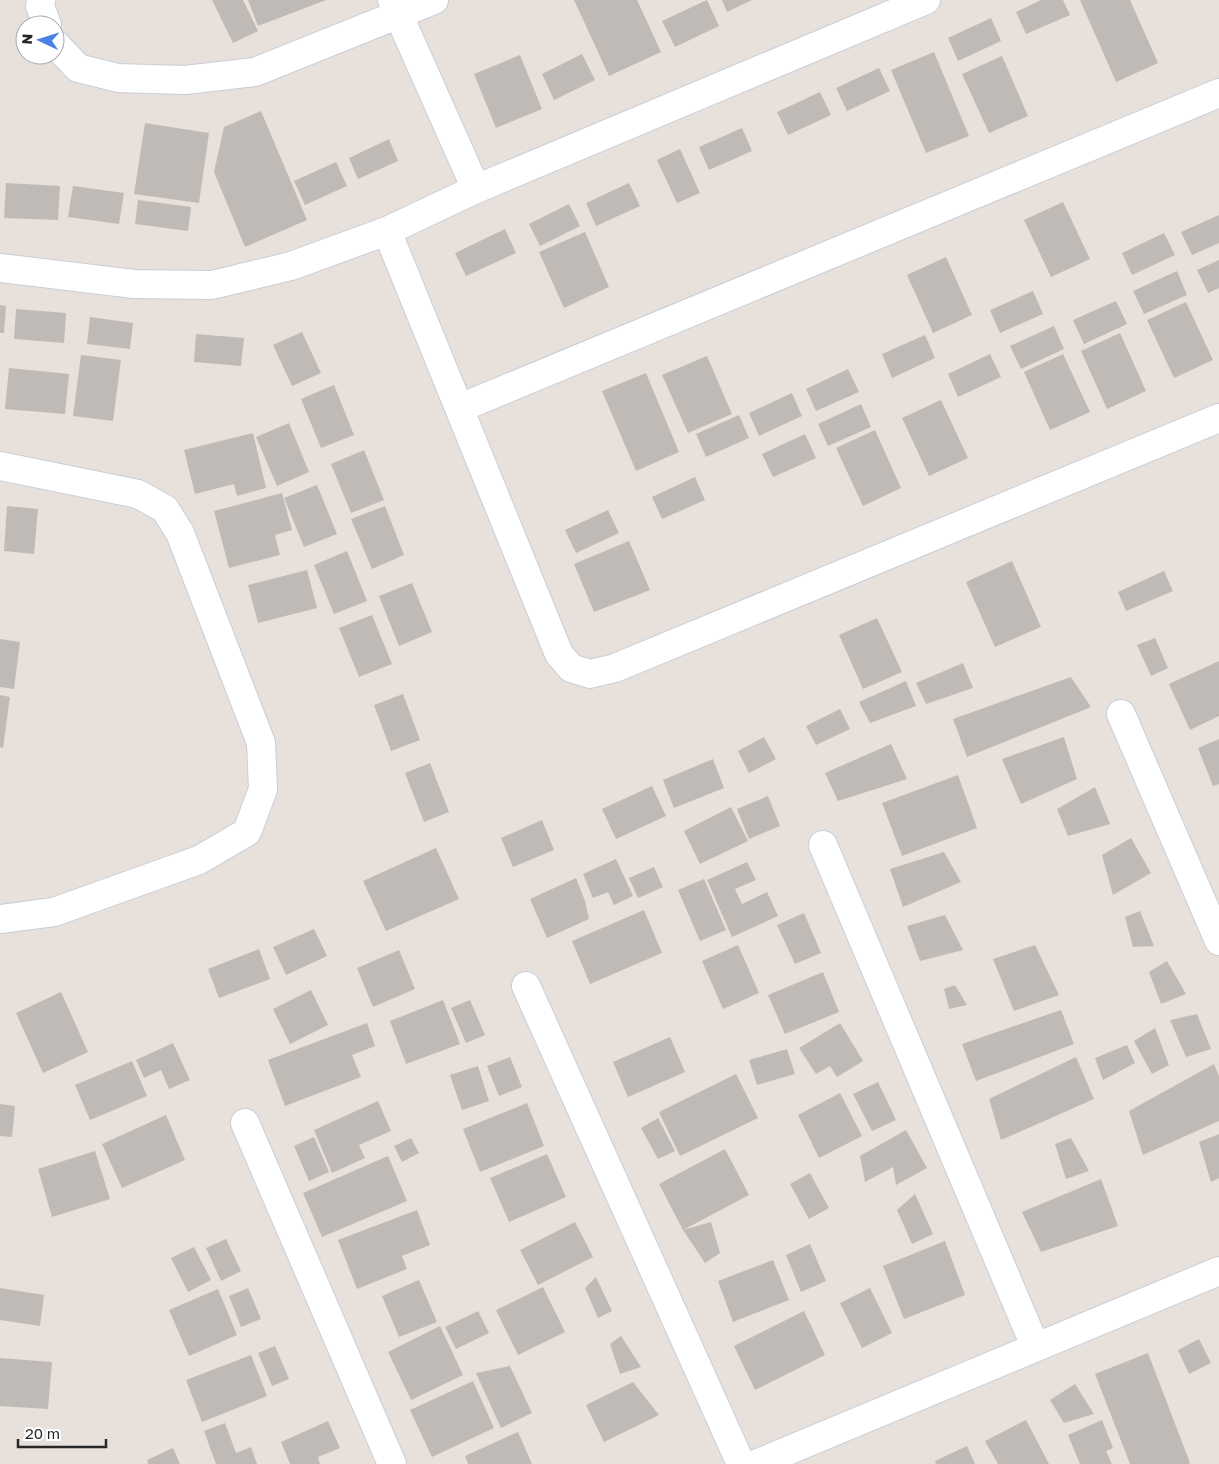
<svg xmlns="http://www.w3.org/2000/svg" width="1219" height="1464" font-family="'Golos Text',sans-serif">
  <rect width="100%" height="100%" fill="#e8e0da"/>
  <path fill="#c0bab6" d="M212 0H243L258 31 233 43Z
    M248 0H326L258 26Z
    M574 0H637L661 52 609 76Z
    M707 0 719 26 675 47 662 21Z
    M722 0H752L727 12Z
    M1041 0H1063L1070 15 1026 34 1016 12Z
    M1080 0H1130L1158 63 1116 82Z
    M991 18 1001 41 958 61 948 38Z
    M934 52 969 136 926 153 891 70Z
    M582 54 595 80 554 100 542 74Z
    M520 55 542 109 496 128 474 74Z
    M1002 56 1028 116 989 133 962 74Z
    M879 68 890 91 847 111 836 88Z
    M820 92 831 115 788 135 777 112Z
    M261 111 307 220 245 247 214 172 224 127Z
    M145 123 209 133 199 203 134 194Z
    M742 128 752 151 709 170 699 147Z
    M389 139 398 161 358 179 349 158Z
    M680 149 700 193 677 203 657 160Z
    M336 162 347 186 305 205 294 181Z
    M6 183 60 186 58 220 4 218Z
    M629 183 640 206 596 226 586 203Z
    M73 186 124 193 119 224 68 217Z
    M138 200 191 207 188 231 135 224Z
    M1063 202 1090 259 1051 277 1024 220Z
    M569 204 580 226 540 246 529 224Z
    M1219 215V243L1192 255 1181 232Z
    M505 229 516 253 466 276 455 253Z
    M585 232 609 287 564 308 539 252Z
    M1164 233 1175 255 1132 275 1122 253Z
    M946 257 972 315 933 333 907 275Z
    M1219 260V288L1208 293 1197 270Z
    M1177 271 1187 295 1144 314 1133 291Z
    M1033 291 1043 314 1000 333 990 310Z
    M1116 301 1127 324 1084 344 1073 320Z
    M1186 302 1213 360 1174 378 1147 320Z
    M0 305 6 306 4 333H0Z
    M16 309 66 313 64 343 14 339Z
    M90 317 133 323 130 349 87 344Z
    M1054 326 1064 349 1021 369 1010 346Z
    M302 332 321 373 292 386 273 345Z
    M1120 333 1146 391 1107 409 1081 351Z
    M196 334 244 338 241 366 194 362Z
    M925 335 935 358 892 378 882 354Z
    M990 354 1001 377 958 397 948 374Z
    M1063 354 1090 412 1050 430 1024 372Z
    M81 355 121 360 113 421 73 416Z
    M707 356 732 414 688 433 662 375Z
    M9 368 69 374 65 414 5 409Z
    M848 369 859 392 816 411 806 389Z
    M646 373 679 452 636 471 602 391Z
    M334 385 354 435 321 448 301 399Z
    M792 393 802 416 759 436 749 413Z
    M941 400 968 458 929 476 902 418Z
    M861 404 871 427 828 446 818 424Z
    M739 415 749 438 706 457 696 434Z
    M289 423 309 472 277 486 256 437Z
    M875 430 901 488 863 506 836 448Z
    M253 433 266 488 237 496 234 484 195 494 184 450Z
    M805 434 816 458 773 477 762 454Z
    M364 450 384 500 351 513 331 464Z
    M695 477 705 500 662 519 652 497Z
    M317 485 337 534 304 547 284 498Z
    M282 493 292 530 275 535 280 555 229 568 214 511Z
    M7 506 38 509 34 554 4 551Z
    M385 506 404 555 372 569 351 519Z
    M608 510 619 533 576 553 565 530Z
    M629 541 650 590 594 612 574 564Z
    M347 551 367 601 334 614 314 565Z
    M1012 561 1041 627 995 647 966 582Z
    M307 570 317 608 258 623 248 585Z
    M1164 571 1173 591 1126 611 1118 592Z
    M412 583 432 632 399 646 379 596Z
    M372 615 392 664 359 677 339 628Z
    M877 618 902 672 863 689 839 635Z
    M1155 638 1168 668 1151 676 1137 645Z
    M0 639 20 642 14 689 0 687Z
    M1219 661V716L1190 730 1169 684Z
    M963 663 973 688 926 704 916 683Z
    M1071 677 1091 707 967 757 953 719Z
    M906 681 916 706 870 723 859 702Z
    M403 694 420 740 391 751 374 705Z
    M0 695 10 697 3 748 0 747Z
    M840 709 850 729 816 745 806 726Z
    M764 737 776 759 749 773 738 751Z
    M1064 737 1077 779 1021 804 1002 759Z
    M1219 739V784L1213 786 1198 748Z
    M891 744 907 779 838 801 825 773Z
    M713 759 724 788 674 808 663 780Z
    M430 763 449 812 424 822 405 773Z
    M958 775 977 828 902 856 882 803Z
    M652 786 666 816 616 839 602 809Z
    M1095 787 1110 824 1068 836 1057 809Z
    M768 796 780 826 749 839 737 809Z
    M731 807 748 841 700 864 684 831Z
    M542 820 554 850 513 867 501 838Z
    M1131 838 1151 873 1113 895 1102 855Z
    M436 848 459 899 386 931 363 881Z
    M944 852 961 882 903 907 890 869Z
    M616 859 633 896 614 905 608 892 593 898 583 874Z
    M747 862 756 880 735 889 742 904 767 892 778 916 732 937 707 880Z
    M654 867 663 887 638 898 629 878Z
    M576 878 585 901 589 919 547 938 530 899Z
    M704 879 726 930 700 941 678 890Z
    M644 910 662 953 590 984 572 941Z
    M1140 911 1154 946 1133 947 1125 917Z
    M804 913 821 953 795 964 777 925Z
    M945 915 963 950 920 961 907 926Z
    M314 929 327 956 286 975 273 947Z
    M738 945 759 993 723 1009 702 961Z
    M1035 945 1059 995 1014 1011 993 959Z
    M259 949 270 979 219 998 208 969Z
    M399 950 415 989 373 1007 357 968Z
    M1167 961 1186 994 1161 1004 1149 972Z
    M823 972 839 1012 785 1034 768 995Z
    M955 985 967 1005 949 1009 944 989Z
    M311 990 328 1025 290 1044 273 1009Z
    M61 992 88 1052 43 1073 16 1013Z
    M443 1000 460 1044 406 1064 390 1021Z
    M470 1000 485 1035 466 1043 451 1008Z
    M1061 1010 1074 1044 976 1081 962 1044Z
    M1197 1014 1211 1049 1186 1057 1170 1020Z
    M367 1023 375 1046 352 1055 361 1077 285 1106 268 1060Z
    M840 1023 863 1061 837 1077 830 1066 816 1074 799 1048Z
    M1155 1028 1169 1065 1152 1074 1134 1041Z
    M670 1037 685 1072 628 1097 613 1062Z
    M173 1043 190 1080 169 1089 161 1070 144 1078 136 1060Z
    M1127 1045 1135 1063 1103 1080 1095 1058Z
    M787 1049 795 1074 757 1085 749 1060Z
    M510 1057 522 1087 499 1096 487 1066Z
    M1076 1057 1094 1099 1001 1140 989 1099Z
    M132 1061 147 1096 90 1120 75 1085Z
    M1214 1064 1219 1076V1121L1143 1155 1129 1111Z
    M478 1066 489 1101 462 1110 450 1075Z
    M736 1074 758 1118 680 1156 659 1112Z
    M878 1082 896 1120 872 1131 853 1094Z
    M840 1093 862 1136 819 1158 798 1115Z
    M378 1101 391 1131 359 1145 365 1158 332 1173 314 1130Z
    M527 1103 544 1146 480 1172 463 1129Z
    M0 1104 15 1106 12 1137 0 1136Z
    M166 1115 185 1160 122 1188 102 1144Z
    M658 1118 675 1151 658 1159 641 1128Z
    M906 1130 927 1168 896 1185 893 1167 865 1182 860 1156Z
    M1219 1134V1178L1211 1182 1199 1142Z
    M314 1137 329 1172 309 1181 294 1146Z
    M411 1138 419 1153 402 1162 394 1146Z
    M1071 1138 1089 1171 1066 1179 1055 1144Z
    M725 1149 749 1195 683 1230 659 1184Z
    M95 1151 110 1199 52 1217 38 1169Z
    M547 1154 566 1197 509 1222 490 1178Z
    M388 1156 407 1201 322 1237 303 1193Z
    M810 1173 829 1208 809 1219 790 1184Z
    M1101 1179 1118 1226 1041 1252 1022 1212Z
    M915 1194 933 1234 912 1244 897 1210Z
    M417 1210 430 1245 402 1256 407 1269 357 1289 338 1240Z
    M575 1222 593 1257 538 1285 520 1250Z
    M711 1222 720 1253 705 1263 683 1230Z
    M226 1239 241 1271 221 1281 206 1248Z
    M945 1241 965 1295 904 1319 883 1266Z
    M810 1244 826 1281 801 1292 786 1255Z
    M194 1247 211 1280 188 1292 171 1258Z
    M773 1260 789 1300 733 1322 718 1281Z
    M596 1277 612 1311 598 1318 585 1288Z
    M419 1280 437 1322 399 1337 382 1296Z
    M543 1287 565 1332 518 1355 496 1310Z
    M0 1288 44 1295 40 1326 0 1320Z
    M248 1288 261 1319 241 1327 229 1296Z
    M870 1288 892 1333 862 1348 840 1303Z
    M218 1289 237 1335 189 1356 169 1310Z
    M478 1311 489 1333 456 1349 445 1327Z
    M804 1311 825 1355 755 1390 734 1346Z
    M440 1326 463 1375 411 1400 388 1352Z
    M621 1336 641 1367 620 1374 610 1344Z
    M1199 1339 1211 1363 1189 1374 1178 1350Z
    M275 1346 289 1379 272 1386 258 1353Z
    M1148 1353 1190 1463 1189 1464H1130L1095 1374Z
    M251 1355 267 1396 202 1422 186 1380Z
    M0 1358 52 1362 48 1409 0 1406Z
    M510 1366 532 1413 501 1428 476 1373Z
    M473 1381 494 1428 432 1457 410 1410Z
    M633 1382 659 1415 604 1442 586 1405Z
    M1075 1384 1094 1414 1064 1423 1050 1400Z
    M1026 1420 1049 1464H998L985 1441Z
    M1102 1420 1113 1448 1106 1451 1112 1464H1080L1068 1435Z
    M328 1421 340 1448 318 1457 320 1464H290L281 1442Z
    M225 1423 236 1453 251 1447 257 1464H216L204 1431Z
    M518 1432 532 1464H468L465 1456Z
    M967 1446 975 1464H936L935 1461Z
    M173 1448 180 1464H148L147 1460Z"/>
  <g fill="none" stroke-linecap="round" stroke-linejoin="round">
    <defs>
      <path id="minor" d="M41 0 40 6 47 25
        M392 0 476 189
        M55 44 78 68 118 78 185 80 255 72 434 0
        M387 231 559 654 571 668 590 674 615 668 1219 418
        M0 268 134 284 212 285 291 266 387 231 476 189 926 0
        M460 408 1219 93
        M0 466 138 494 165 509 180 533 261 743 263 789 247 832 199 860 54 912 0 919
        M1121 714 1219 941
        M823 845 1035 1346
        M526 986 741 1464
        M245 1123 392 1464
        M756 1464 1219 1271"/>
    </defs>
    <use href="#minor" stroke="#c8ced8" stroke-width="30"/>
    <use href="#minor" stroke="#fff" stroke-width="28"/>
  </g>
  <g transform="translate(40 40) rotate(274)"><circle r="24" fill="#ffffff" stroke="#a9a9a9"/>
  <path d="M0-4L9 19L0 12L-9 19Z" fill="#4a81e5"/>
  <text y="-8" font-size="14" font-weight="bold" text-anchor="middle" fill="#272727">N</text>
  </g>
  <path d="M18 1439v8h88v-8" fill="none" stroke="#272727" stroke-width="2.5"/>
  <text x="25" y="1439" font-size="15" fill="#272727" stroke="#ffffff" stroke-width="4" paint-order="stroke">20 m</text>
</svg>
